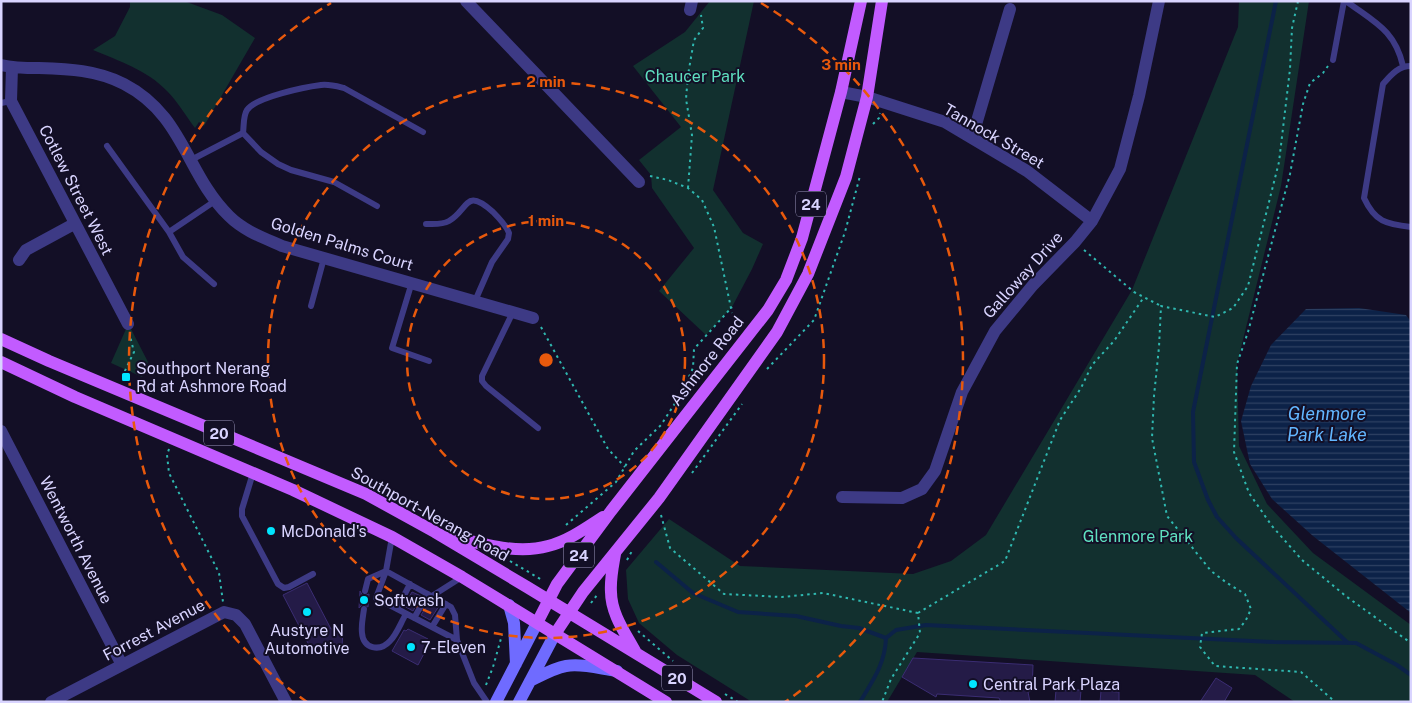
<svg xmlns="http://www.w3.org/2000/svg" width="1412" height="703" font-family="'Public Sans',sans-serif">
  <defs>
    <pattern id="water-rules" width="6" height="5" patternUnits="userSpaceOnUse" patternTransform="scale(1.25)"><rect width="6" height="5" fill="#0c2248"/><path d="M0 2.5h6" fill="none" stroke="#2f4163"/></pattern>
  </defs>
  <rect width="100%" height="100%" fill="#130f26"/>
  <path fill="#12302f" d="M130 1H184L222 15 255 38 204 126 199 122 195 128C186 116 178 102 167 91 147 70 119 61 93 50L115 36 130 7Z
    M710 1H754L713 190 743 233 763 244 752 269 732 307 706 335 659 291 694 248 652 188 651 175 639 160 681 127 633 66 685 32Z
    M1239 1H1309L1281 186 1237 364 1239 446 1267 504 1313 553 1411 625V702H1295L1255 675 917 652 887 702H752L677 655 639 623 628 599 626 570 669 519 740 566 913 574 951 561 986 535 1132 290 1238 27Z
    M130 327 148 362 142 377 111 363 126 329Z"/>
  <path fill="url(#water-rules)" d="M1359 308 1406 315 1411 322V613L1313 536 1272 499 1250 464 1241 421 1251 386 1271 345 1306 309Z"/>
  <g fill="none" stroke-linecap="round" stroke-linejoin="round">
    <path stroke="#0c2248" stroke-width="4" d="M1276 1 1193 412 1194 462 1208 500 1217 517 1236 538 1348 643
      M656 562 693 593 738 612 796 616 841 626 859 628 886 638
      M860 702C873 680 885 664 886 638L896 630 926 625 1274 642 1356 643 1397 665 1411 675"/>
  </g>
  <path fill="#241b47" stroke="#3b2d73" d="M307 583 331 629 343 630 342 647 309 645 283 595Z
    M360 591 363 596 369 594 368 607 363 604 359 608Z
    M412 592 421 596 413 611 404 606Z
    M430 601 439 606 430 620 421 615Z
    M408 629 428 639 427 642 429 644 418 665 392 651 404 630 406 631Z
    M913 658 1033 665 1032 691 1028 692 1030 702H1001L999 698 937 694 936 697 902 677Z
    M1216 678 1232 688 1224 702H1200Z
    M1056 690H1081L1080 702H1055Z
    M1101 691 1119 692V702H1100Z"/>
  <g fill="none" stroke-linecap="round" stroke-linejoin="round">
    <path stroke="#2fb8b0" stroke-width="2" stroke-dasharray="2.5 4" stroke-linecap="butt" d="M1298 1 1292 28 1290 69 1279 162 1248 286 1233 308 1215 317 1161 306 1159 347 1154 396 1152 438 1167 516 1211 571 1227 583 1245 594 1251 609 1246 620 1239 629 1202 633 1200 647 1215 666 1301 672 1333 700V702
      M1328 66 1323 73 1310 83 1303 104 1290 174 1248 332 1237 364 1234 452 1249 493 1272 526 1302 560 1347 597 1411 643
      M873 124 879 118 880 113
      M650 176 668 180 688 188 702 200 714 227 732 313
      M688 188 692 135 686 99 688 75 694 40 703 28 701 15
      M1084 250 1134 292 1161 306
      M541 327 608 449 625 467
      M767 369 814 320 845 232 860 176
      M122 377 134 352 130 336
      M169 449 167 455 169 473 219 573 223 602
      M692 473 742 404
      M661 515 670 548 724 594 782 597 823 593 918 613 920 633 891 679 882 702
      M566 525 616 482 634 451 661 425 681 394 693 368 694 349 732 307
      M627 560 632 551
      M510 561 542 580
      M591 603 597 595
      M918 613 1005 561 1060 420 1081 388 1092 365 1114 341 1144 297
      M638 631 673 661
      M486 685 493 667 502 635
      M725 694 738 702"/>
    <path stroke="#3d3a85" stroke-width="6" d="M1346 1C1374 22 1395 30 1403 66
      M1333 60 1344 1
      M1411 66C1398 66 1391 75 1383 84L1364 198C1375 222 1386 224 1411 227
      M1 103 11 101
      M107 146 169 232 183 257 214 284
      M191 160 243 133
      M377 206 334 182 291 170 278 164 261 152 243 133C244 126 243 116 247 110 256 97 305 87 321 85 329 84 336 86 344 88L423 132
      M426 224C434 224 442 225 449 221 469 209 465 187 493 212 499 218 506 225 509 233L508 239 492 262 475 301
      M169 232 215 201
      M412 282 392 348 429 361
      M311 306 324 258
      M513 312 482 376V381L486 386 538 428
      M253 473 242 509V516L278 584 284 588 289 587 313 574
      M392 537 386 571 376 598 457 640 474 683 487 702
      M365 591 368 579 386 571 451 607 455 615 457 640
      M432 596 462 577
      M364 609C363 617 361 625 362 633 363 649 380 652 390 641 397 634 401 622 406 614
      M397 609 410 584
      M414 618 428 594
      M432 627 446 604"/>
    <path stroke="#3d3a85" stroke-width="12" d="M466 1 639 182
      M690 10 692 1
      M1 65C14 68 26 68 39 68 69 69 97 70 124 84 184 115 186 174 229 216 244 231 264 238 282 246L533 318
      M12 67 11 101 128 324
      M841 92 867 97 945 122 1027 171 1092 221
      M972 138 1010 9
      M19 260 26 250 74 224
      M1 431 122 665
      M842 497 902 498 922 489 935 471 962 392 995 331 1033 285 1075 242 1092 221 1120 169 1139 96 1159 1
      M51 702 224 612 236 615 245 624 286 702"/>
    <path stroke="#6f6bff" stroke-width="12" d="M509 605 514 623 516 664
      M530 681C542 675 554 668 566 666 582 663 601 669 617 671
      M496 702 537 623
      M519 702 555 634"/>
    <path stroke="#c25bff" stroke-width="12" d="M1 339 49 361 366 494 435 532 527 587 716 702
      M1 362 75 397 293 490 392 537 462 577 666 702
      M449 536C480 543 516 555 548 546 568 541 586 528 603 517
      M615 554C613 566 610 579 611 592 611 614 626 634 636 653
      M537 623 557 584 611 511 768 310 786 280 802 238 841 92 861 1
      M555 634 583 592 659 498 777 332 808 274 846 177 867 97 882 1"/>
  </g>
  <g fill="none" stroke="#e8590c" stroke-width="2.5" stroke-dasharray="9 6">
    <circle cx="546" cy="360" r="139"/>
    <circle cx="546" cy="360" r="278"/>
    <path d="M307 702A417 417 0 0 1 331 3M761 3A417 417 0 0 1 785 702"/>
  </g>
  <g fill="#00e5ff" stroke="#130f26" stroke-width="2">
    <rect x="121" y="372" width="10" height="10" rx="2.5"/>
    <circle cx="271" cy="531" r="5"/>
    <circle cx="364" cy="600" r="5"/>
    <circle cx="307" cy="612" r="5"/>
    <circle cx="411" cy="647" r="5"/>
    <circle cx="973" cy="684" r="5"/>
  </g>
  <g text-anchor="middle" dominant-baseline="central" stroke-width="4" stroke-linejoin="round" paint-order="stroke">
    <g fill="#130f26" stroke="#9e99be" stroke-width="1">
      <rect x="796" y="191.5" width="30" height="25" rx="4"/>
      <rect x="204" y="420.5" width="30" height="25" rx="4"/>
      <rect x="564" y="542.5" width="30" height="25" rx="4"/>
      <rect x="662" y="665.5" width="30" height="25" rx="4"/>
    </g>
    <g font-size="15" font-weight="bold" fill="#d9d4ff">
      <text x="811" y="204">24</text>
      <text x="219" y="433">20</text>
      <text x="579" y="555">24</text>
      <text x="677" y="678">20</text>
    </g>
    <g font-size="16" fill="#5fe0c0" stroke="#130f26">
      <text x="695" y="76">Chaucer Park</text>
      <text x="1138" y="536">Glenmore Park</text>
    </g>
    <g font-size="16" fill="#d9d4ff" stroke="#130f26">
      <text transform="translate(994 136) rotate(30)">Tannock Street</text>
      <text transform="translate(76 190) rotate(63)">Cotlew Street West</text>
      <text transform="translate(342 244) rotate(17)">Golden Palms Court</text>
      <text transform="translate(1023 275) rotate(-48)">Galloway Drive</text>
      <text transform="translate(707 361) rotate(-52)">Ashmore Road</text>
      <text transform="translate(430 514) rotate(29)">Southport-Nerang Road</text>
      <text transform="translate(76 540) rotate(63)">Wentworth Avenue</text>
      <text transform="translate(154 630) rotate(-28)">Forrest Avenue</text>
    </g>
    <g font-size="16" fill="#d9d4ff" stroke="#130f26" text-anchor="start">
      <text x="136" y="368">Southport Nerang<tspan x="136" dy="18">Rd at Ashmore Road</tspan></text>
      <text x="281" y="531">McDonald's</text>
      <text x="374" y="600">Softwash</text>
      <text x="307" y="630" text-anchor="middle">Austyre N<tspan x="307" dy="18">Automotive</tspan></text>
      <text x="421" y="647">7-Eleven</text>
      <text x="983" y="684">Central Park Plaza</text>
    </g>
    <g font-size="18" font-style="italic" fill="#62b6ff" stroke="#130f26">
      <text x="1327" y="413">Glenmore<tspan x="1327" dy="21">Park Lake</tspan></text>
    </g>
  </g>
  <circle cx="546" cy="360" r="8" fill="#e8590c" stroke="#130f26" stroke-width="2.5"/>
  <g font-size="15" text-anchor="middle" font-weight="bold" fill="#e8590c" stroke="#130f26" stroke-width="4" stroke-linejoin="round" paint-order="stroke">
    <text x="841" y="70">3 min</text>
    <text x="546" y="87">2 min</text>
    <text x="546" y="226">1 min</text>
  </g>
  <rect width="1412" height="703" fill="none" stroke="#d9d4ff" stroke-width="5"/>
</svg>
